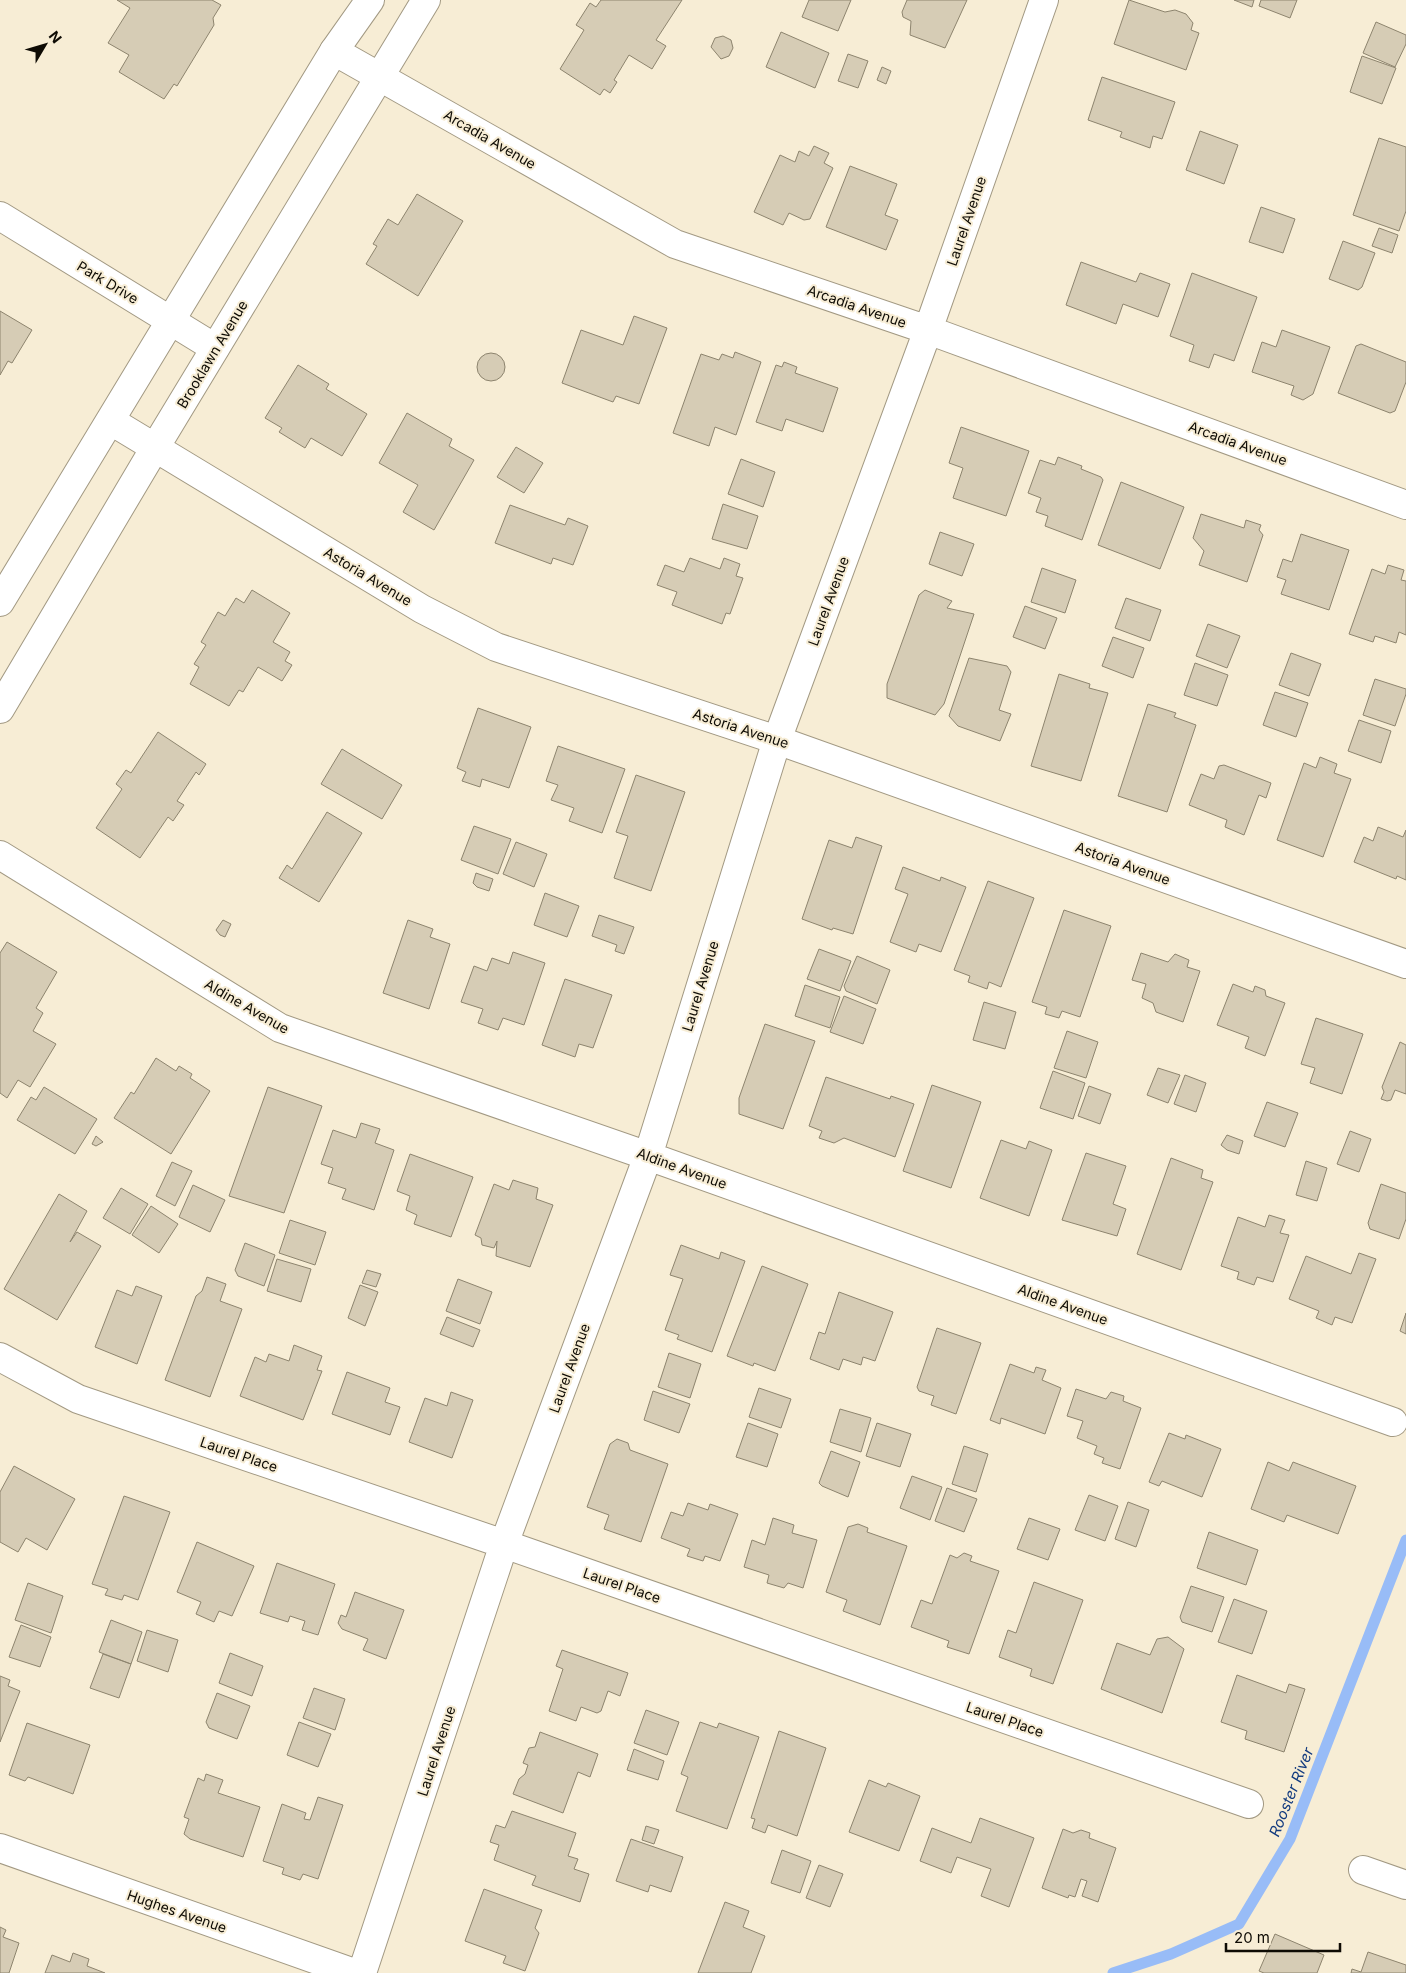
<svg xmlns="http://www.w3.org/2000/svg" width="1406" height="1973" font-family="Inter,sans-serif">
  <rect width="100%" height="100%" fill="#f7edd5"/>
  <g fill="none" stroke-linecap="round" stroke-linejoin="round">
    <path stroke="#98bcf7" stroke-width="11" d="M1113 1973 1171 1954 1239 1924 1290 1839 1406 1540"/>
  </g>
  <path fill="#d6ccb5" stroke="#8d846e" d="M117 0H212L221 5 213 18 214 25 177 86 174 84 164 99 119 72 129 55 108 43 130 8Z
    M601 0H682L656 40 666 46 652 69 629 55 614 80 617 82 610 93 604 89 600 95 560 69 584 30 576 25 590 3 596 7Z
    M809 0H851L838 31 802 17Z
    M907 0H967L945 48 910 35 911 21 903 17 902 12Z
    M1129 0 1165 12 1175 10 1186 14 1193 23 1191 30 1199 33 1186 70 1114 44Z
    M1234 0H1254L1252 7Z
    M1261 0H1297L1290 18 1259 6Z
    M1376 22 1406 35V44L1395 67 1363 53Z
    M781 32 829 53 815 88 766 67Z
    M723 36 731 40 733 48 729 56 721 59 711 47 715 38Z
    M848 54 868 61 858 88 838 81Z
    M1362 56 1396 68 1382 104 1350 92Z
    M882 67 891 71 886 84 877 80Z
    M1102 77 1175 102 1162 139 1153 136 1150 148 1120 137 1122 132 1088 120Z
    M1200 131 1238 145 1224 184 1186 170Z
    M1379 138 1406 147V211L1399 231 1353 215Z
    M814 146 829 153 824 163 833 168 810 219 804 220 789 213 783 225 754 212 780 155 795 162 799 151 809 156Z
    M850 166 897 184 885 215 898 220 886 250 826 227Z
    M417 194 463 221 418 296 366 264 377 246 373 244 388 219 398 225Z
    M1261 207 1295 219 1283 253 1249 242Z
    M1379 228 1398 235 1392 253 1372 246Z
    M1343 241 1375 253 1362 287 1358 290 1329 279Z
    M1081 262 1136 282 1140 273 1170 284 1158 317 1123 304 1116 324 1066 305Z
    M1192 273 1257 297 1234 361 1214 354 1209 368 1189 361 1194 345 1170 336Z
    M0 311 32 330 12 363 8 361 0 375Z
    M634 316 667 328 639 404 616 396 613 402 562 383 581 330 623 345Z
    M1282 330 1330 347 1313 394 1303 400 1291 395 1294 386 1252 372 1262 342 1276 347Z
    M1361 344 1406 362V382L1395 411 1390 413 1338 393 1356 346Z
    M735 352 761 362 736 435 715 427 709 446 673 433 701 354 719 360 722 354 733 358Z
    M477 367a14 14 0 1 1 28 0a14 14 0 1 1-28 0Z
    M784 362 797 367 795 373 838 388 823 432 786 419 782 431 756 422 776 365 782 367Z
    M298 365 329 384 326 389 367 414 342 456 311 438 305 448 279 432 282 428 265 418Z
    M407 413 452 439 449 446 474 460 434 530 403 512 418 485 379 463Z
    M961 427 1029 451 1006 516 953 498 963 468 949 463Z
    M516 447 543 463 524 493 497 477Z
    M1058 457 1082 466 1081 469 1101 477 1103 480 1082 540 1045 526 1048 516 1036 512 1041 498 1028 493 1040 460 1055 465Z
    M741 459 775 472 763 507 728 494Z
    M1121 482 1184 507 1160 569 1098 545Z
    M723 504 758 516 747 549 712 539Z
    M510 505 565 525 568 518 588 526 573 565 553 558 551 564 495 543Z
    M1201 514 1244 528 1246 520 1261 525 1259 530 1263 535 1247 582 1199 565 1204 551 1193 538Z
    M940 532 974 544 962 576 929 564Z
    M1301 534 1349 550 1329 610 1281 594 1286 580 1277 577 1283 559 1292 562Z
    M690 558 720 569 724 558 740 564 736 576 743 578 730 614 726 613 722 624 672 605 677 592 657 585 665 565 684 572Z
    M1388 565 1404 570 1401 580 1406 581V635L1399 632 1396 643 1375 636 1373 642 1349 634 1372 569 1385 574Z
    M1042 568 1076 580 1065 613 1031 602Z
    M252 590 290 613 273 642 290 652 285 661 292 665 282 681 258 667 243 692 239 690 229 706 190 684 199 667 194 664 206 645 201 642 218 612 225 616 236 598 244 603Z
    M925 590 952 601 947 608 974 614 944 704 935 715 887 698V684L919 595Z
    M1126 598 1161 610 1150 641 1115 628Z
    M1025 606 1057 618 1045 649 1013 637Z
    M1208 624 1240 636 1227 668 1196 656Z
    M1113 637 1144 648 1133 678 1102 666Z
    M1291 653 1321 664 1309 696 1279 685Z
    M969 658 1007 666 1011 672 999 710 1011 714 1000 741 958 726 949 716Z
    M1195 663 1228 675 1217 706 1184 695Z
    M1059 674 1090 684 1089 688 1108 693 1081 781 1031 766Z
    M1375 679 1406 689V694L1395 726 1363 715Z
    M1275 692 1308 703 1296 737 1263 725Z
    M1148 704 1176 713 1174 717 1196 725 1167 812 1118 796Z
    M478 708 531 727 509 788 482 779 480 787 462 781 466 772 457 768Z
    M1359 720 1391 731 1381 763 1348 751Z
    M158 732 206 764 199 775 196 772 177 801 184 805 173 821 168 817 140 858 96 828 122 789 116 784 126 770 131 773Z
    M558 746 625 769 602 833 569 821 574 808 551 800 558 785 546 781Z
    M342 749 402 785 382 819 321 784Z
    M1320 757 1337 764 1334 773 1351 779 1323 857 1277 840 1304 763 1316 768Z
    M1224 765 1271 783 1266 798 1259 795 1244 835 1225 827 1227 820 1189 805 1201 774 1214 779 1219 766Z
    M636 775 685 792 651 891 614 878 628 836 616 832Z
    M327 812 362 833 319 902 279 878 287 865 292 869Z
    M474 826 511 839 498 874 461 860Z
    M1378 827 1403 837 1406 830V880L1397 876 1396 879 1354 862 1364 837 1373 841Z
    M856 837 882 846 853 934 833 928 832 930 802 919 829 840 852 848Z
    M516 842 547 854 534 887 503 874Z
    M903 867 940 881 941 877 966 887 941 952 919 944 916 952 890 942 908 894 895 889Z
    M476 873 493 879 489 891 477 887 473 883Z
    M988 881 1034 898 1001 987 989 982 987 989 968 982 970 976 954 970Z
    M545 893 579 906 567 937 534 925Z
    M1064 910 1111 926 1080 1017 1062 1011 1059 1018 1045 1014 1047 1007 1032 1002Z
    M599 915 634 927 624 954 615 951 617 945 592 936Z
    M223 920 231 924 225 937 220 935 216 930Z
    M408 920 433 929 430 937 450 944 429 1009 383 993Z
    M7 942 57 972 36 1008 43 1013 33 1031 56 1044 30 1087 18 1080 7 1098 0 1093V953Z
    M819 949 851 961 840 991 807 979Z
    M513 952 545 963 524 1025 503 1018 498 1030 478 1023 483 1009 461 1002 474 966 487 971 492 958 509 964Z
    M1141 953 1168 962 1175 954 1189 960 1187 967 1200 971 1183 1022 1156 1012 1153 1003 1142 998 1146 984 1132 980Z
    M857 956 890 970 877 1004 846 991 844 986Z
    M565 979 612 995 593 1048 579 1044 575 1057 542 1045Z
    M1233 984 1253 992 1255 986 1265 990 1266 996 1285 1003 1265 1056 1245 1048 1249 1037 1217 1025Z
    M805 985 840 997 830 1028 795 1016Z
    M844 996 876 1009 863 1044 830 1032Z
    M984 1002 1016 1012 1005 1049 973 1040Z
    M1316 1018 1363 1034 1342 1094 1310 1083 1315 1068 1301 1064Z
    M765 1024 815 1041 783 1129 739 1114V1098Z
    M1067 1031 1098 1042 1086 1078 1054 1068Z
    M1400 1042 1406 1045V1094L1395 1090 1391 1100 1387 1101 1381 1099 1384 1092 1382 1087Z
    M156 1058 176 1071 179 1066 192 1074 190 1078 210 1091 171 1154 114 1118 131 1092 134 1094Z
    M1158 1068 1180 1075 1168 1103 1147 1095Z
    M1053 1071 1085 1083 1073 1119 1040 1108Z
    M1185 1075 1206 1083 1196 1112 1174 1104Z
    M826 1077 890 1099 891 1096 914 1104 895 1157 844 1138 834 1143 819 1138 822 1131 809 1126Z
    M932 1085 981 1102 951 1188 903 1171Z
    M1089 1086 1111 1094 1100 1124 1078 1116Z
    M44 1087 97 1119 75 1154 17 1120 31 1097 36 1100Z
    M268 1087 322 1106 284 1213 229 1196Z
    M1267 1102 1298 1113 1285 1147 1254 1136Z
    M361 1123 380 1129 375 1143 394 1150 374 1210 342 1199 346 1189 328 1183 333 1168 321 1164 333 1130 356 1138Z
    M1350 1131 1371 1139 1359 1172 1337 1164Z
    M1227 1135 1243 1141 1239 1154 1227 1150 1221 1145Z
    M96 1136 103 1142 96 1146 92 1144Z
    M1001 1140 1026 1149 1029 1141 1052 1150 1029 1216 980 1198Z
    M1086 1153 1126 1166 1113 1204 1126 1209 1117 1236 1062 1220Z
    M410 1154 473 1177 451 1237 414 1224 417 1215 406 1210 410 1196 397 1191Z
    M1171 1158 1203 1170 1201 1178 1213 1182 1181 1270 1137 1254Z
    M1306 1161 1327 1168 1317 1201 1296 1195Z
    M172 1162 192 1171 175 1206 156 1196Z
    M513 1180 538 1188 536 1199 553 1205 530 1267 496 1256 497 1241 494 1248 482 1245 481 1238 475 1235 494 1184 509 1190Z
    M1381 1184 1406 1193V1219L1399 1239 1370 1229 1368 1223Z
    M193 1185 225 1200 210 1232 179 1217Z
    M121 1188 148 1204 130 1234 103 1218Z
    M59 1194 87 1211 70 1242 77 1232 101 1246 57 1320 4 1289Z
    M151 1206 178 1224 159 1253 132 1235Z
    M1269 1215 1285 1220 1280 1233 1289 1235 1273 1282 1257 1277 1254 1285 1237 1279 1239 1272 1221 1266 1238 1217 1265 1227Z
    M290 1220 326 1232 315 1265 279 1253Z
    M245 1243 275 1255 264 1286 238 1276 235 1270Z
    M681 1245 719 1259 721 1252 745 1261 712 1352 677 1339 679 1335 665 1330 683 1279 670 1275Z
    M1359 1253 1376 1259 1352 1323 1335 1317 1332 1325 1316 1318 1319 1311 1289 1299 1306 1256 1351 1274Z
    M277 1259 311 1269 301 1302 267 1291Z
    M762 1266 808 1284 775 1371 754 1363 753 1366 727 1356Z
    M367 1270 381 1274 376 1287 362 1283Z
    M207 1277 226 1284 220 1301 242 1309 210 1397 165 1380 196 1296 202 1291Z
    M458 1279 492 1292 480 1324 446 1311Z
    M360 1285 378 1292 365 1326 348 1318Z
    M136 1286 162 1296 137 1364 95 1347 117 1290 132 1296Z
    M839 1292 893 1312 875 1361 863 1357 861 1365 843 1359 839 1370 810 1359 819 1332 825 1334Z
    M1406 1313V1334L1400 1331Z
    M447 1317 480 1330 473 1347 440 1334Z
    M937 1328 981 1343 956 1414 931 1405 934 1396 919 1391 917 1387Z
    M294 1345 322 1356 317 1370 322 1371 303 1420 240 1396 255 1357 266 1362 269 1354 289 1361Z
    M669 1353 701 1364 690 1398 658 1387Z
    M1010 1364 1034 1373 1036 1367 1046 1370 1042 1380 1061 1388 1045 1434 1001 1418 1000 1424 990 1420Z
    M347 1372 390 1388 385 1402 400 1407 390 1435 332 1414Z
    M759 1388 791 1399 781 1428 749 1417Z
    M1076 1389 1106 1399 1111 1392 1124 1396 1123 1401 1141 1408 1120 1469 1102 1463 1104 1458 1094 1454 1097 1446 1077 1438 1083 1421 1067 1416Z
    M653 1391 690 1404 679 1433 644 1420Z
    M451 1392 473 1400 452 1458 409 1442 425 1398 447 1406Z
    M840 1409 871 1418 861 1452 830 1442Z
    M748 1423 778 1434 767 1467 736 1457Z
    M877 1423 911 1434 900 1467 866 1456Z
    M1169 1433 1185 1439 1186 1435 1221 1449 1202 1497 1162 1481 1159 1486 1149 1482Z
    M617 1439 628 1443 630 1450 668 1464 641 1542 604 1529 609 1515 587 1507 610 1444Z
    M964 1446 988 1454 976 1492 952 1484Z
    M831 1451 860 1462 848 1497 822 1486 819 1483Z
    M1268 1462 1289 1471 1293 1462 1356 1486 1338 1534 1287 1515 1284 1522 1251 1509Z
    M14 1466 75 1499 47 1550 26 1538 18 1552 0 1542V1492Z
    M912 1476 942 1487 930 1520 900 1508Z
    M947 1488 977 1499 964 1532 935 1521Z
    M1089 1495 1118 1506 1105 1541 1075 1530Z
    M124 1496 170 1512 138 1600 124 1595 122 1600 105 1595 108 1589 92 1584Z
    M1128 1502 1149 1510 1136 1547 1115 1539Z
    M688 1503 708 1510 710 1504 738 1514 720 1561 705 1556 703 1561 687 1556 690 1549 661 1538 671 1512 683 1516Z
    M773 1518 794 1525 792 1533 817 1540 803 1588 788 1583 784 1588 767 1583 769 1575 744 1567 752 1540 765 1545Z
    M1029 1518 1060 1529 1048 1560 1017 1549Z
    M858 1524 868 1528 867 1532 907 1546 880 1625 843 1611 847 1600 826 1592 848 1527Z
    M1209 1532 1258 1550 1246 1585 1197 1568Z
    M197 1542 254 1566 232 1616 219 1611 214 1622 196 1614 201 1602 177 1592Z
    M964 1553 972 1556 970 1561 999 1571 969 1654 947 1647 949 1641 911 1627 921 1600 932 1604 950 1555 957 1558Z
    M277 1563 335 1584 318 1635 302 1630 305 1621 290 1616 288 1622 260 1613Z
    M1034 1582 1083 1600 1053 1684 1030 1676 1032 1669 999 1657 1008 1630 1016 1633Z
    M28 1583 63 1596 51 1633 15 1620Z
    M1191 1586 1224 1597 1212 1632 1182 1622 1180 1617Z
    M355 1592 404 1610 386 1659 363 1650 368 1639 342 1629 338 1623 341 1615 346 1617Z
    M1234 1599 1267 1611 1252 1654 1218 1642Z
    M111 1620 142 1632 131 1664 99 1652Z
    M21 1625 51 1637 40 1667 9 1657Z
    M147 1630 178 1640 168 1672 137 1661Z
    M1168 1637 1184 1649 1162 1713 1101 1689 1117 1643 1150 1655 1157 1639Z
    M562 1650 628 1673 620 1696 608 1691 601 1711 597 1713 581 1707 576 1721 549 1711 563 1669 556 1666Z
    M230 1653 263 1666 252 1696 219 1683Z
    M103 1654 131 1664 119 1698 90 1688Z
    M1237 1675 1286 1693 1289 1684 1305 1689 1284 1752 1245 1739 1247 1731 1221 1722Z
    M0 1676 10 1680 8 1686 20 1691 0 1742Z
    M314 1688 345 1699 335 1730 303 1718Z
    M217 1693 250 1706 237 1739 209 1728 206 1722Z
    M646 1710 679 1722 667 1755 634 1743Z
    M299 1722 331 1734 318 1767 287 1755Z
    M700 1722 717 1728 719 1723 759 1737 727 1829 676 1811 688 1777 681 1774Z
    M27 1723 90 1745 73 1794 28 1777 25 1781 9 1775Z
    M779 1731 826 1748 797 1836 768 1825 765 1833 752 1828 755 1819 751 1818Z
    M540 1732 598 1754 590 1777 578 1772 563 1813 513 1794 519 1779 525 1774 528 1765 523 1763 529 1748 535 1747Z
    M634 1749 664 1761 658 1780 627 1770Z
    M206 1774 223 1780 218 1793 260 1807 243 1857 190 1839 184 1834 189 1819 184 1817 198 1778 204 1781Z
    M869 1780 886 1787 888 1783 920 1796 899 1851 849 1832Z
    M318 1797 343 1805 318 1879 303 1874 300 1880 282 1874 284 1868 263 1861 282 1804 306 1813 304 1819 310 1820Z
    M512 1811 576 1833 568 1856 578 1859 574 1869 589 1874 580 1902 532 1885 536 1876 494 1860 499 1845 490 1842 496 1825 505 1828Z
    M980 1818 1034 1838 1009 1907 981 1896 991 1869 957 1857 951 1873 920 1861 932 1828 971 1843Z
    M646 1826 659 1830 654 1844 642 1840Z
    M1063 1829 1073 1833 1081 1830 1090 1833 1089 1838 1116 1848 1098 1902 1082 1896 1087 1881 1081 1879 1075 1897 1069 1895 1068 1898 1042 1888Z
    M631 1839 683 1857 671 1892 650 1885 648 1892 616 1881Z
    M782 1850 811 1861 800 1893 771 1883Z
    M819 1865 843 1874 830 1907 806 1898Z
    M484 1889 542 1910 535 1928 539 1933 525 1971 503 1963 506 1956 465 1941Z
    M725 1902 749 1911 743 1927 765 1936 751 1973H698Z
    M0 1927 6 1930 3 1937 19 1943 9 1973H0Z
    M1275 1934 1324 1955 1317 1973H1264L1259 1971Z
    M1368 1952 1406 1965V1973H1351L1352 1969 1361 1972Z
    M73 1953 89 1959 87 1966 105 1973H45L52 1955 70 1962Z"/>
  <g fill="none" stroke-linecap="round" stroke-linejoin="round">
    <defs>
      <path id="street" d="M334 51 675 244 928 330 1406 505
        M0 216 215 348
        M0 855 280 1028 648 1156 1393 1422
        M0 1357 78 1399 504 1544 1249 1804
        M0 1848 354 1973
        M1363 1870 1406 1885
        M362 1973 504 1544 648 1156 777 740 928 330 1044 0"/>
      <path id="secondary" d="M111 421 422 609 496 647 777 740 1406 964
        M0 602 334 51 370 0
        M0 709 156 446 426 0"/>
    </defs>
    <use href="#street" stroke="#a29983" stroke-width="30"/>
    <use href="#secondary" stroke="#a29983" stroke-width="30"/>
    <use href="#street" stroke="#fff" stroke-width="28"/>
    <use href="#secondary" stroke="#fff" stroke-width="28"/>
  </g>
  <g text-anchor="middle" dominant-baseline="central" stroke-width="4" stroke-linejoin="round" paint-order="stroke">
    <g font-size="14" fill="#0e0b04" stroke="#f7edd5">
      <text transform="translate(490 139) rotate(30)">Arcadia Avenue</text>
      <text transform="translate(966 221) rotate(-71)">Laurel Avenue</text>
      <text transform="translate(108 282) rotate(31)">Park Drive</text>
      <text transform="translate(857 306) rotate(19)">Arcadia Avenue</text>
      <text transform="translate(212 354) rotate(-59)">Brooklawn Avenue</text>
      <text transform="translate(1238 443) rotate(20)">Arcadia Avenue</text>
      <text transform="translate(368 576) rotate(31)">Astoria Avenue</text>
      <text transform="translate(828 601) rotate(-70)">Laurel Avenue</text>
      <text transform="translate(741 728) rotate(18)">Astoria Avenue</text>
      <text transform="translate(1123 863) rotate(20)">Astoria Avenue</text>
      <text transform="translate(700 986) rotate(-73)">Laurel Avenue</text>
      <text transform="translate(247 1006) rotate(30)">Aldine Avenue</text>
      <text transform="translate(682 1168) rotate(20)">Aldine Avenue</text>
      <text transform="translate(1063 1304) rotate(20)">Aldine Avenue</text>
      <text transform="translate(569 1368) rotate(-70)">Laurel Avenue</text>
      <text transform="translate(239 1454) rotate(19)">Laurel Place</text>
      <text transform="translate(622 1585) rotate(19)">Laurel Place</text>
      <text transform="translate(1005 1719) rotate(19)">Laurel Place</text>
      <text transform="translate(436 1751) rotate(-72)">Laurel Avenue</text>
      <text transform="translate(177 1911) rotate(19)">Hughes Avenue</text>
    </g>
    <g font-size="15" font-style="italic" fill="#133b7f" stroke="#f7edd5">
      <text transform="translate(1291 1792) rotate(-68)">Rooster River</text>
    </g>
  </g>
  <g transform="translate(45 45) rotate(52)" stroke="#f7edd5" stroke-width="4" paint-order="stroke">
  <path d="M0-4L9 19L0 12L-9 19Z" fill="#0e0b04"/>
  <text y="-8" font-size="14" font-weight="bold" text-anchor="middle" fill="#0e0b04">N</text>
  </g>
  <path d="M1226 1943v8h114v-8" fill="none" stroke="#0e0b04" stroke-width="2.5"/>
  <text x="1234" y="1943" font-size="15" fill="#0e0b04" stroke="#f7edd5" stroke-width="4" paint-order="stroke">20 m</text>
</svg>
